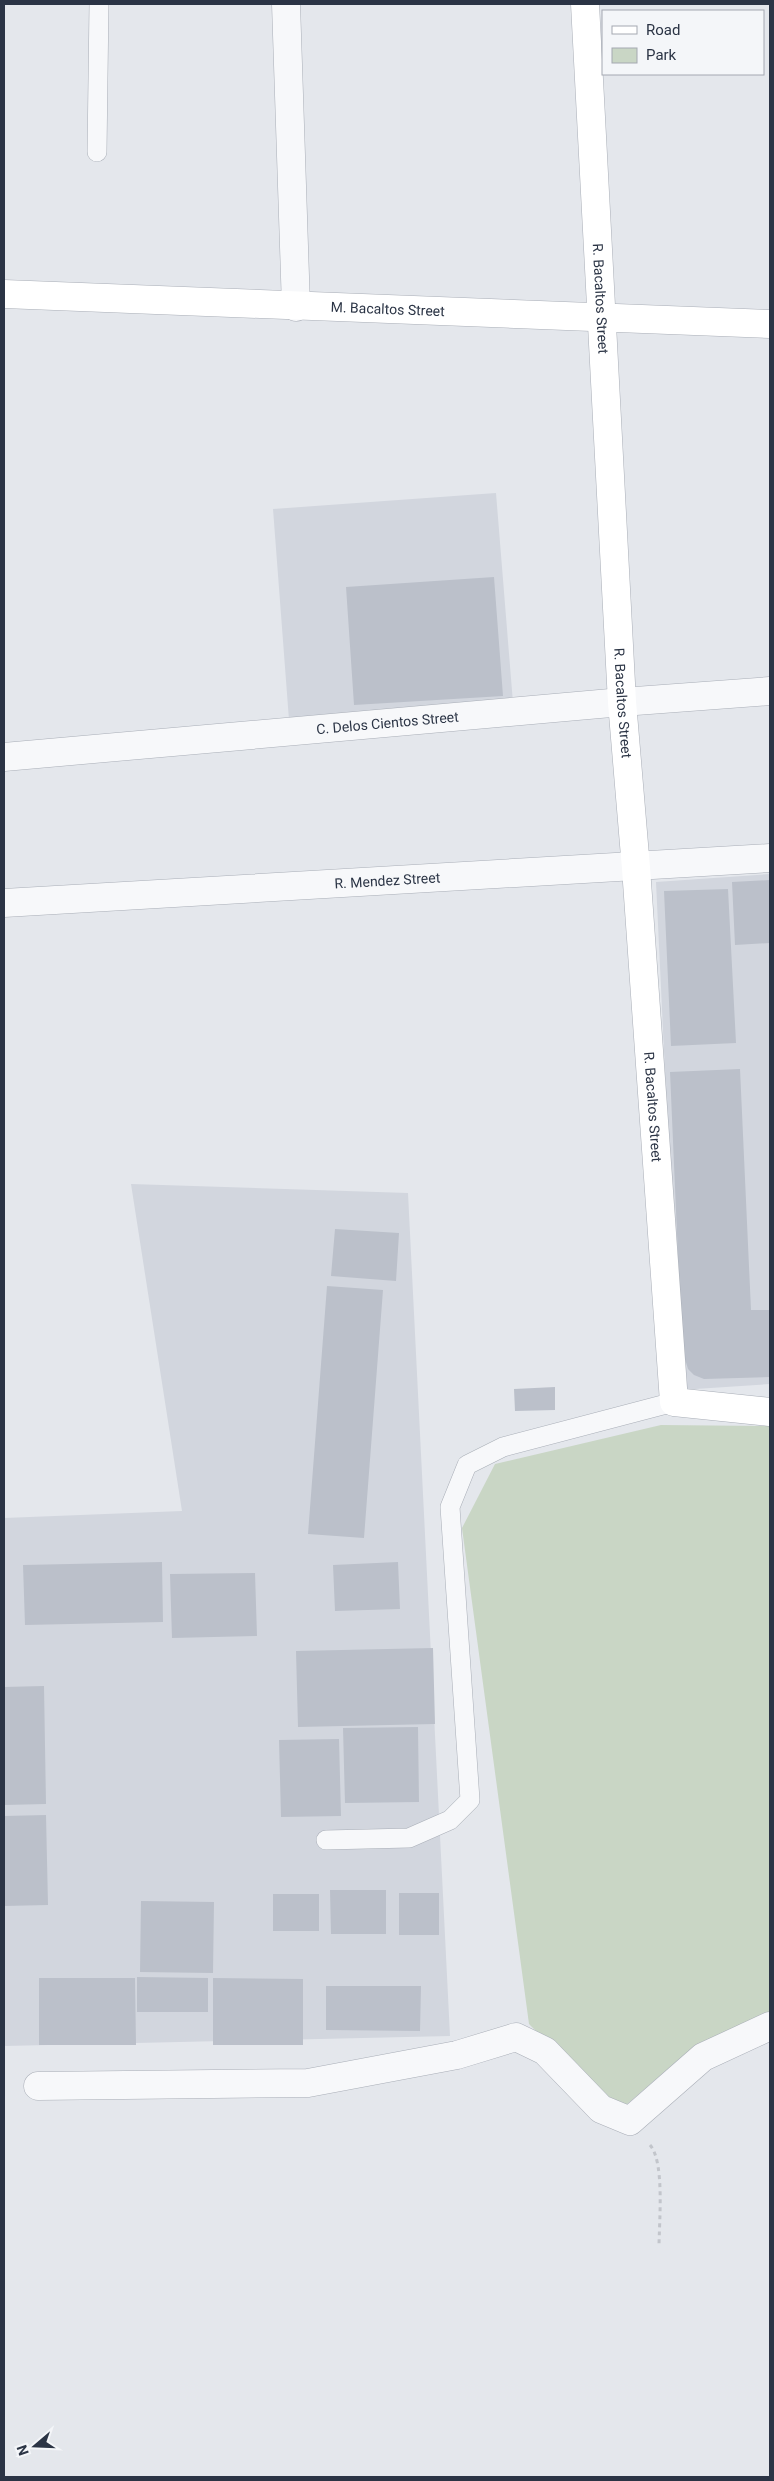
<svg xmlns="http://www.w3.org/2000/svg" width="774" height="2481" font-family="Roboto,sans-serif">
  <rect width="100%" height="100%" fill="#e4e7ec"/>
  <path fill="#d2d6de" d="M496 493 513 703 289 720 273 509Z
    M770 874V1384L680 1390 656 882Z
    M131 1184 408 1193 450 2036 4 2046V1518L182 1511Z"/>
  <path fill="#c9d6c5" d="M661 1425 770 1426V2018L676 2062 626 2105 603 2099 529 2024 462 1528 495 1464Z"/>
  <path fill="#bbc0ca" d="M494 577 503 696 354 705 346 587Z
    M770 880V943L735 945 732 882Z
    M728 889 736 1043 671 1046 664 891Z
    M740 1069 751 1310H770V1377L704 1379 694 1375 688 1369 682 1349 670 1072Z
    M335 1229 399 1233 396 1281 331 1276Z
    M327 1286 383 1290 364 1538 308 1534Z
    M555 1387V1410L515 1411 514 1389Z
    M162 1562 163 1622 25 1625 23 1565Z
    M398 1562 400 1609 335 1611 333 1565Z
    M255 1573 257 1636 172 1638 170 1574Z
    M433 1648 435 1724 298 1727 296 1651Z
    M44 1686 46 1804 4 1805V1687Z
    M418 1727 419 1802 345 1803 343 1728Z
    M339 1739 341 1816 281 1817 279 1740Z
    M46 1815 48 1905 4 1906V1816Z
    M330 1890H386V1934H331Z
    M399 1893H439V1935H399Z
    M273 1894H319V1931H273Z
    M141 1901 214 1902 213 1973 140 1972Z
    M137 1977 208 1978V2012H137Z
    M39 1978H135L136 2045H39Z
    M213 1978 303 1979V2045H213Z
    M326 1986H421L420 2031 326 2030Z"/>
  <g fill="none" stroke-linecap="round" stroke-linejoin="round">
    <defs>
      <path id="lane" d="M97 152 99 4
        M326 1840 409 1838 450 1820 470 1800 450 1507 467 1465 503 1447 674 1402"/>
      <g id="street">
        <path d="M286 4 296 307"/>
        <path id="s1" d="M4 757 622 702 770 691"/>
        <path id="s2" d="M4 903 770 858"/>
        <path d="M38 2086 308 2083 457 2055 516 2037 545 2051 601 2109 630 2121 703 2057 770 2026"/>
      </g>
      <g id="secondary">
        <path id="s3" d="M585 4 622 702 636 868 674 1402 770 1412"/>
        <path id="s4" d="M4 294 770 324"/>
      </g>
    </defs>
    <use href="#lane" stroke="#a9aeb7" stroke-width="20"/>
    <use href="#street" stroke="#a9aeb7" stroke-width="29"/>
    <use href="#secondary" stroke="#a9aeb7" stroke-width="29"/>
    <path stroke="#c2c5cb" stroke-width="3" stroke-dasharray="4 4" stroke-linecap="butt" d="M650 2145C665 2162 659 2223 659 2247"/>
    <use href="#lane" stroke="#f7f8fa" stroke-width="19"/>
    <use href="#street" stroke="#f7f8fa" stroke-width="28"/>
    <use href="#secondary" stroke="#fff" stroke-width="28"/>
  </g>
  <g text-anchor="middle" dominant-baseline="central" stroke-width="4" stroke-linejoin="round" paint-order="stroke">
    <g font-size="14" fill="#2b3445" stroke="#f4f6f9">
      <text stroke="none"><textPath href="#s3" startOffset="295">R. Bacaltos Street</textPath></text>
      <text stroke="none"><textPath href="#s4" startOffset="384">M. Bacaltos Street</textPath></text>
      <text stroke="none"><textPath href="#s3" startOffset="700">R. Bacaltos Street</textPath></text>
      <text stroke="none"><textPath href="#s1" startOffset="385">C. Delos Cientos Street</textPath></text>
      <text stroke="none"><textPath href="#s2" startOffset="384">R. Mendez Street</textPath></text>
      <text stroke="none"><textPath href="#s3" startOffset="1105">R. Bacaltos Street</textPath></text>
    </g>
  </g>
  <rect width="774" height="2481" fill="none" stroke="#2b3445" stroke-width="10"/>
  <rect x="602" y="10" width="162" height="65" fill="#f4f6f9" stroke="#a4a8b1"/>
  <rect x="612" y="26" width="25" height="8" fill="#ffffff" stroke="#a4a8b1"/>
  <text x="646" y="35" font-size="15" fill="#2b3445">Road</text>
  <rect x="612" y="48" width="25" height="15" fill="#c9d6c5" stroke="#a4a8b1"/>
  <text x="646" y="60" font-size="15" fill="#2b3445">Park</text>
  <g transform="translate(35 2446) rotate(251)" stroke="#f4f6f9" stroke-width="4" paint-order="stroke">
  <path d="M0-4L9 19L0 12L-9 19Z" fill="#2b3445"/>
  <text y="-8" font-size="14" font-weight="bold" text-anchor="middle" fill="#2b3445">N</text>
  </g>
</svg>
